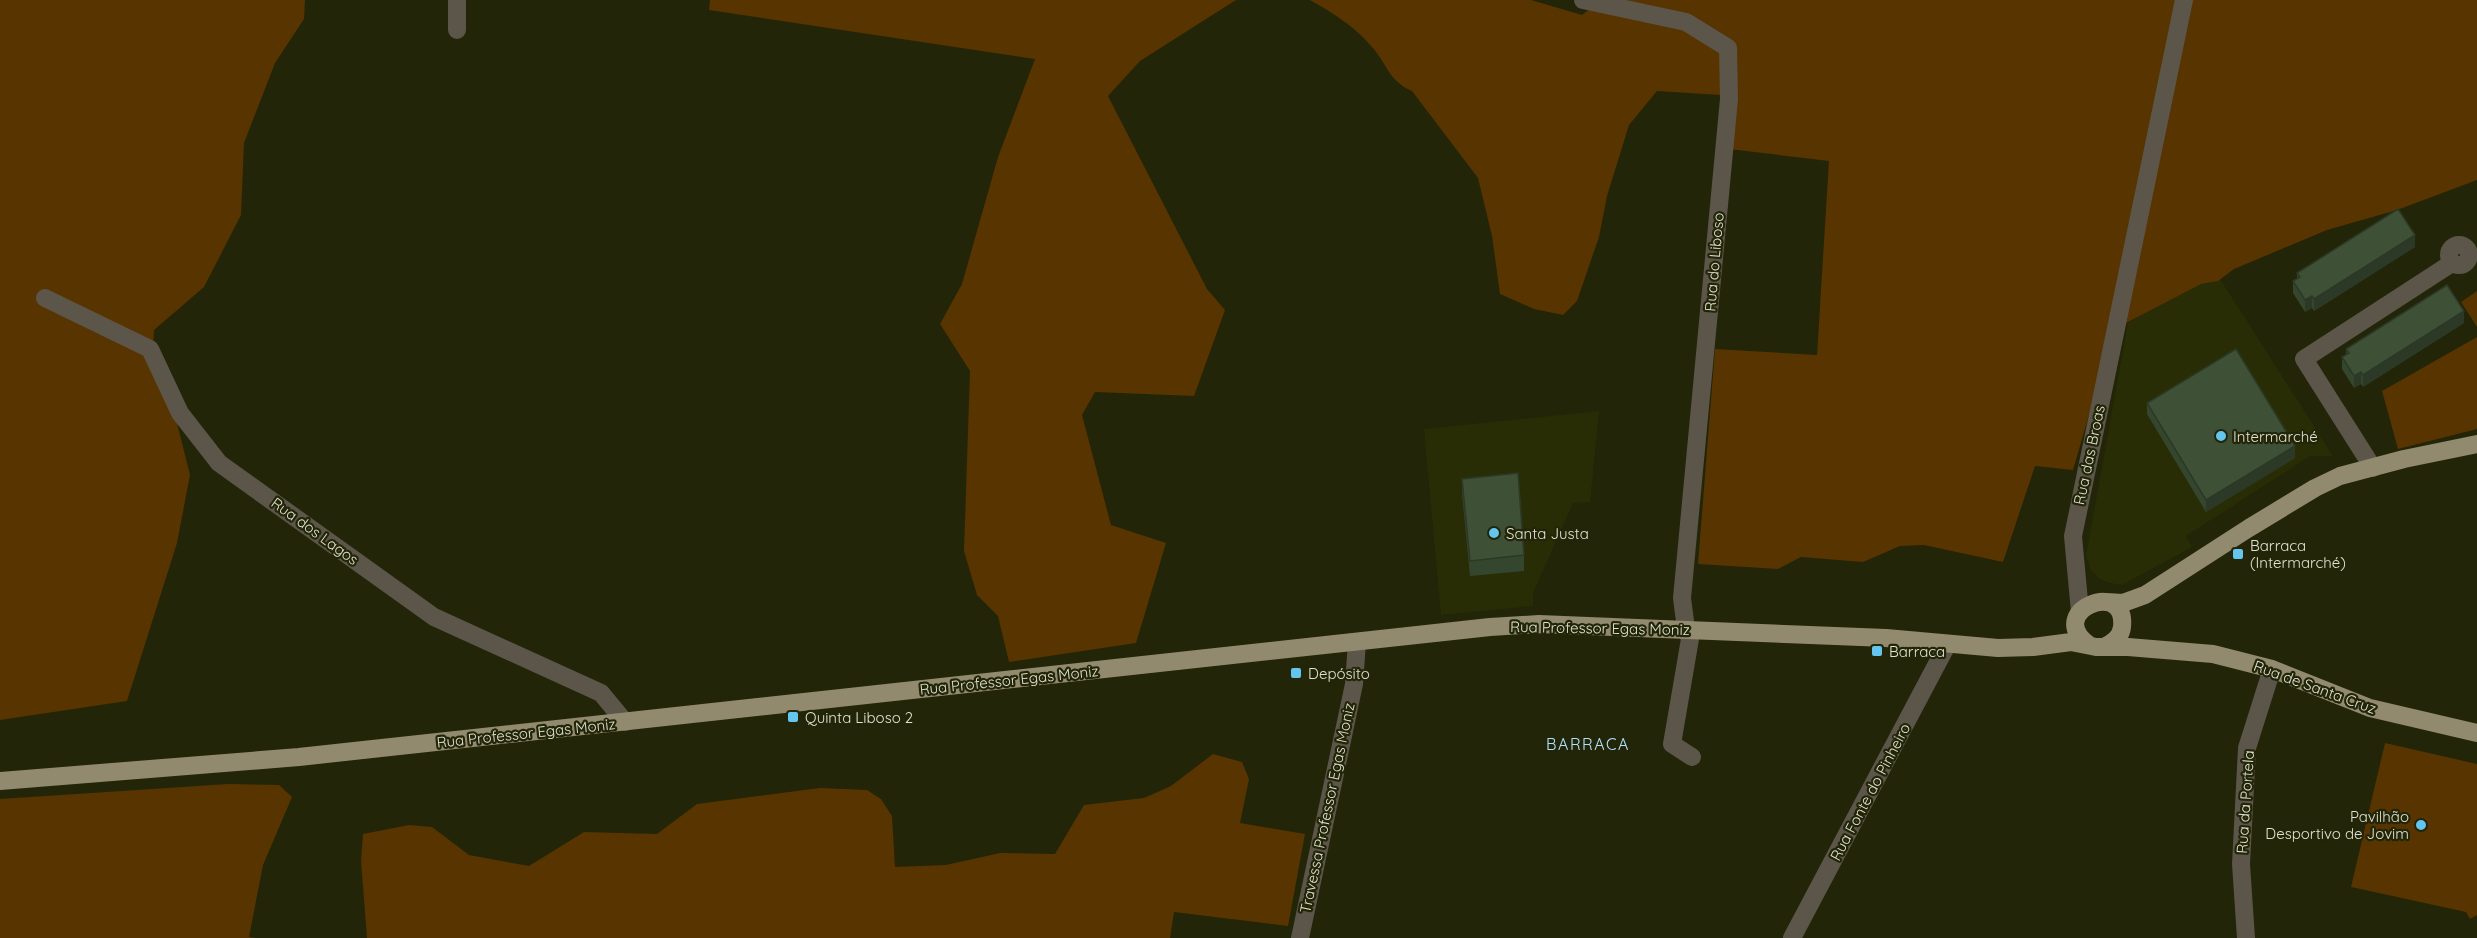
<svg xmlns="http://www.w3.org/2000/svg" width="2477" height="938" font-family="Quicksand,sans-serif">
  <rect width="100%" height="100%" fill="#222507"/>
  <path fill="#292d05" d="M2215 271 2333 456H2310L2186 536 2192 547 2122 585 2110 583 2100 579 2091 570 2086 556 2128 323Z
    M1599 411 1590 502 1573 503 1533 593V606L1441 615 1424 429Z"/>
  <path fill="#583400" d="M0 0H305L304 19 275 63 244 143 241 215 204 287 154 330 152 371 177 423 190 475 177 543 127 701 0 720Z
    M710 0H1236L1140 61 1108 96 1207 289 1225 310 1194 396 1095 392 1082 415 1111 525 1166 543 1136 643 1009 662 998 616 977 595 964 551 970 371 940 324 962 284 998 157 1035 59 709 10Z
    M1310 0H1531L1582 15 1596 4V0H2477V180L2397 210 2327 230 2234 269 2218 281 2201 284 2126 323 2091 408 2073 470 2035 466 2003 562 1924 545 1900 546 1863 562 1801 557 1778 569 1698 564 1715 349 1817 355 1829 161 1729 149 1737 96 1657 91 1629 125 1607 196 1599 237 1577 301 1563 315 1534 309 1500 294 1492 236 1478 178 1412 91C1387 80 1388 64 1371 46 1354 26 1333 13 1310 0Z
    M2477 291V327L2461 302Z
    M2477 337V429L2398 449 2382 391Z
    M2385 743 2477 764V915L2470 919 2466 912 2351 887Z
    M1213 754 1242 762 1249 779 1240 823 1305 834 1288 926 1174 912 1170 938H367L361 861 363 834 409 825 432 827 469 855 529 866 584 832 657 834 697 804 820 788 867 790 881 799 892 816 895 867 946 865 1000 853 1055 854 1084 805 1144 798 1171 786Z
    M228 784 279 785 292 797 263 865 249 937 256 938H0V799Z"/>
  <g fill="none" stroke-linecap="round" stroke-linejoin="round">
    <path stroke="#5b5649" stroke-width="18" d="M457 0V30
      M1583 0 1686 22 1728 48 1729 99 1682 598 1686 629 1690 639 1672 744 1692 757
      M2449 255a10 10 0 1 1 20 0a10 10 0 1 1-20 0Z
      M45 298 150 349 180 413 219 463 434 617 601 693 625 722
      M2373 468 2304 359 2452 263
      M2080 612 2073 536 2184 0
      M1300 938 1354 684 1357 642
      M1792 938 1947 645
      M2246 938 2241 864 2247 748 2272 669"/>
    <path stroke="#928a6e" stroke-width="18" d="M2106 602 2123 603 2145 595 2249 528 2315 488 2340 476 2404 459 2477 444
      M2089 645C2043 612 2127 577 2122 627 2121 637 2113 643 2104 647
      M0 781 299 757 1490 627 1539 624 1886 638 1998 648 2033 647 2071 642 2096 647H2128L2213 654 2272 669 2370 708 2477 733"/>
  </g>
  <path fill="#35462f" d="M2415 247 2314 311 2312 308 2305 312 2293 293V281L2297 278V273Z
    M2464 323 2363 387 2361 384 2354 388 2342 369V357L2346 354V349Z
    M2147 403 2295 458 2206 512 2147 414Z
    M1462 479 1524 555V571L1470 576 1462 494Z"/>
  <path fill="#2b3926" d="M2415 235V247L2314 311V299Z
    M2312 296V308L2305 312V300Z
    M2464 311V323L2363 387V375Z
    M2361 372V384L2354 388V376Z
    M2295 446V458L2206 512V500Z"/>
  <path fill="#3e5137" stroke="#2b3926" stroke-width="1.5" d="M2398 209 2415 235 2314 299 2312 296 2305 300 2293 281 2300 277 2297 273Z
    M2447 285 2464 311 2363 375 2361 372 2354 376 2342 357 2349 353 2346 349Z
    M2236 349 2295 446 2206 500 2147 403Z
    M1518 473 1524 555 1470 561 1462 479Z"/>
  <g fill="#64c5ee" stroke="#222507" stroke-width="2">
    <circle cx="2221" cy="436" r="6"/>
    <circle cx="1494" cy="533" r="6"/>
    <rect x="2232" y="548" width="12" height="12" rx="3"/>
    <rect x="1871" y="645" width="12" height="12" rx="3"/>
    <rect x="1290" y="667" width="12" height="12" rx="3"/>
    <rect x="787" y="711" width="12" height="12" rx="3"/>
    <circle cx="2421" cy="825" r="6"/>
  </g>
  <g text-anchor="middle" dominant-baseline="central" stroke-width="4.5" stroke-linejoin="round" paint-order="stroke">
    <g font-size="15" fill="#e0e3d1" stroke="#222507">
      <text transform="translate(1714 262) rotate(-85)">Rua do Liboso</text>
      <text transform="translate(2089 455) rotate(-78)">Rua das Broas</text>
      <text transform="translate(315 531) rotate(36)">Rua dos Lagos</text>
      <text transform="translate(1600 628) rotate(1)">Rua Professor Egas Moniz</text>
      <text transform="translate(1009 680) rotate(-6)">Rua Professor Egas Moniz</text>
      <text transform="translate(2315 687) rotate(20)">Rua de Santa Cruz</text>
      <text transform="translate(526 733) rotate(-6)">Rua Professor Egas Moniz</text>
      <text transform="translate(1870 792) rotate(-62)">Rua Fonte do Pinheiro</text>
      <text transform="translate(2245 802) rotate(-86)">Rua da Portela</text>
      <text transform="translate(1327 808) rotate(-78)">Travessa Professor Egas Moniz</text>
    </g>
    <g font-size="15" fill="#e0e3d1" stroke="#222507" text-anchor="start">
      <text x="2233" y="436">Intermarché</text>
      <text x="1506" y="533">Santa Justa</text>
      <text x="2250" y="545">Barraca<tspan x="2250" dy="17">(Intermarché)</tspan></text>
      <text x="1889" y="651">Barraca</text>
      <text x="1308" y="673">Depósito</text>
      <text x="805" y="717">Quinta Liboso 2</text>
      <text x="2409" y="816" text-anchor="end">Pavilhão<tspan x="2409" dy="17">Desportivo de Jovim</tspan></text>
    </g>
    <g font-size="16" letter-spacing="1.5" fill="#afe1f8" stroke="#222507">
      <text x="1588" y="744">BARRACA</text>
    </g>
  </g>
</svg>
